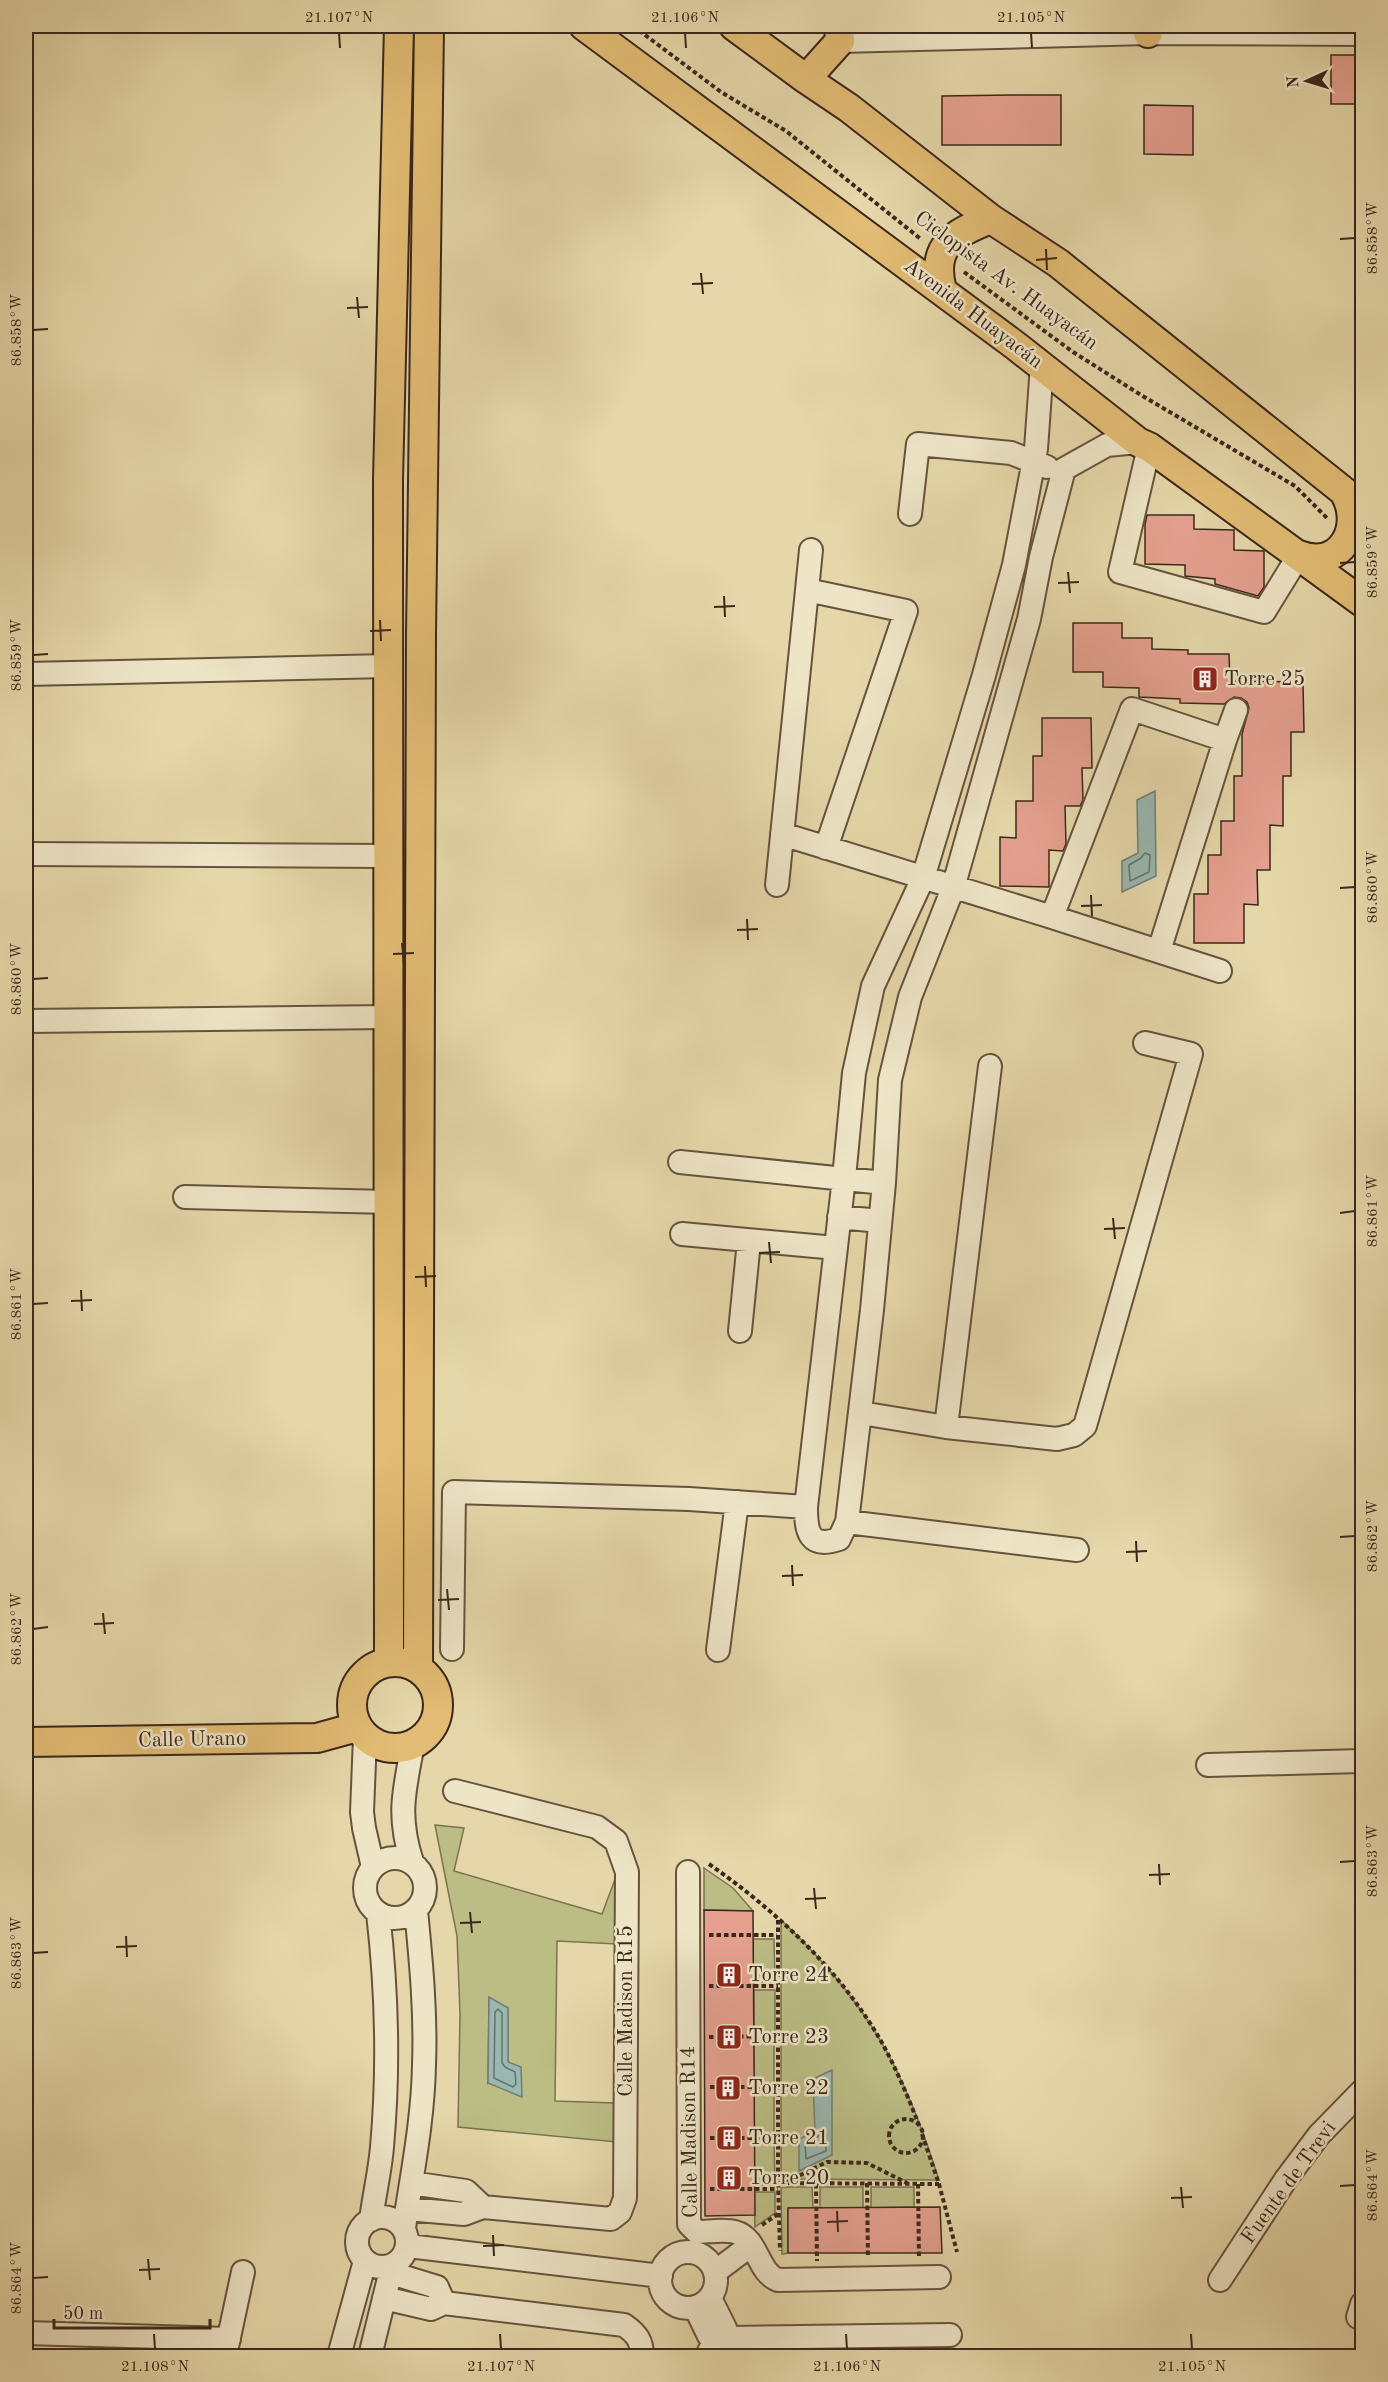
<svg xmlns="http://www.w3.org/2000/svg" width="1388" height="2382" font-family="'Old Standard TT',serif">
  <rect width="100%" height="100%" fill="#e5d7a9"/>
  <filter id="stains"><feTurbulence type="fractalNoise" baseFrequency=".00333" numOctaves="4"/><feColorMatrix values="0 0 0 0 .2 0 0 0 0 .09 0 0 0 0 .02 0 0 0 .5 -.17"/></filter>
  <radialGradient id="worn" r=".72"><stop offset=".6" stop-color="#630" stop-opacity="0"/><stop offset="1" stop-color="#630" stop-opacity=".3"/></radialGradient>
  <path fill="#bbbd84" stroke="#7b7250" stroke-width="1.5" fill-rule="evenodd" d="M435 1825 464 1828 454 1871 602 1914 617 1874V1944L557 1941 555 2101 615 2103 617 2142 458 2127 460 2014 457 1936ZM489 1998 508 2008V2062L488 2083Z
    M704 1868 733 1888 753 1911 704 1910Z
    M781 1920C867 2001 904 2068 939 2180L781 2179Z
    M753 1939H774L775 1982H753Z
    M754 1990H775V2032L754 2033Z
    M774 2040V2083L754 2084V2041Z
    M753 2091H774V2133L754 2134Z
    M754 2142H774L775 2185H754Z
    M781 2187H812L813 2208H788V2253L782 2254Z
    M820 2187H863V2208H820Z
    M871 2187H914V2207L871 2208Z
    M754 2192H775V2213L755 2227Z"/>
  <path fill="#98b8b1" stroke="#737e75" stroke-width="1.5" d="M1155 791 1156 876 1122 892V861L1138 853 1137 800Z
    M489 1997 508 2008V2062L521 2067 522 2097 488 2083Z
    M832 2070V2155L799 2171V2139L815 2132 813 2079Z"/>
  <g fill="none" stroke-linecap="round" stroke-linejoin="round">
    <path stroke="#6a7066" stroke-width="1.5" d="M1145 853 1150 855 1149 872 1130 881 1129 865 1141 858Z
      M498 2009 502 2013V2063L505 2067 515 2072 516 2084 513 2087 494 2078 495 2012Z
      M822 2132 826 2134V2151L806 2159 805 2143 817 2137Z"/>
  </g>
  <path fill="#e5a08f" stroke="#3b271b" stroke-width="1.5" d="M1331 55H1362V104H1331Z
    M1012 95H1061V145H942V96Z
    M1144 105 1193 106V155L1144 154Z
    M1147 515H1194V529L1234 530V550L1264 551V587L1258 596 1215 584V579L1185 576V565L1145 564V524Z
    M1073 623H1122V638H1152V649L1188 650V654H1229L1230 681 1303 682 1304 732H1291V776H1283V826L1270 825V870H1257L1258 905 1244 904V943H1194V894H1208V855H1221V821H1234V776H1242V734L1249 708 1247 702 1241 698 1234 697 1224 704 1180 703V699L1139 697V688L1103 687V672H1073Z
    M1042 718H1091L1092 768H1082L1083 800 1080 806H1065L1066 844 1063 851 1049 850V887L1000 886V837L1016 838V801H1033V756H1042Z
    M704 1910 753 1911 755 2215 705 2216Z
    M940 2207 942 2253H788V2208Z"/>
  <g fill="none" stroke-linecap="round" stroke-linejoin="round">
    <defs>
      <path id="minor" d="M840 41 1148 33 1362 34
        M1042 365 1036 449 1014 565 984 675 923 878 873 986 854 1073 844 1178 806 1507C806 1532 809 1549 839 1539L847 1522 872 1310 884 1183 890 1080 910 997 953 888 1029 619 1041 557 1064 469 1107 445 1138 442
        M1149 447 1120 572 1264 612 1299 555
        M910 514 918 444 1011 453 1047 467
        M807 590 811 550
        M26 674 388 666
        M1225 740 1236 710
        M782 834 1052 917
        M26 854 388 856
        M777 885 807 590 906 611 826 848
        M1159 951 1225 740 1132 709 1052 917 1220 971
        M26 1021 388 1017
        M680 1162 884 1183
        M185 1197 389 1202
        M839 1217 880 1221
        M682 1234 836 1248
        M740 1331 749 1241
        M861 1413 946 1427 1057 1439 1074 1435 1085 1426 1191 1054 1145 1043
        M946 1427 990 1066
        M847 1522 1077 1550
        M452 1649 454 1492 689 1499 806 1507
        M718 1650 737 1502
        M365 1737 362 1812 364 1828 373 1867
        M1208 1765 1362 1761
        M365 1888a30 30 0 1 1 60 0a30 30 0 1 1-60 0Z
        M412 1862C397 1816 404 1791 413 1744
        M688 1872 689 2224 697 2232C708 2232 724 2229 735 2232 758 2238 757 2272 778 2280L939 2277
        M411 2183 466 2191 483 2207
        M407 2209 464 2214 483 2207 611 2219 620 2212 625 2198 627 1872 616 1841 597 1827 455 1791
        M357 2242a25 25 0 1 1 50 0a25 25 0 1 1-50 0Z
        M371 2220C374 2196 380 2171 382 2147 389 2069 387 1991 378 1913
        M404 2228C412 2174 423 2120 424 2065 426 2013 421 1961 416 1910
        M408 2246 661 2276
        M660 2280a28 28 0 1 1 56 0a28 28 0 1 1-56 0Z
        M715 2272 751 2245
        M391 2273 437 2287 444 2303
        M1220 2280 1286 2179 1319 2135 1362 2091
        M384 2298 431 2309 444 2303
        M444 2303 624 2325C637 2334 642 2341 642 2356
        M695 2307 709 2336 720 2340 725 2328 710 2298
        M1358 2317 1362 2304
        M26 2333 229 2339
        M225 2356 243 2272
        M339 2356 365 2261
        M370 2356 392 2266
        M707 2356 712 2345 727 2338 950 2335"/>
      <path id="major" d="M584 26 1016 346 1138 442 1149 447 1362 602
        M734 26 806 79 849 108 991 219 1058 263 1362 506
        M1148 26V33
        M806 79 840 41 839 26
        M942 290C930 246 954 233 991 219
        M1299 555C1341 571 1365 526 1344 492
        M389 1661 388 480 399 26
        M352 1705a43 43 0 1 1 86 0a43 43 0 1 1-86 0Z
        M418 1668 421 634 429 26
        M26 1742 317 1738 357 1727"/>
    </defs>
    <use href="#minor" stroke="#66533e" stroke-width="26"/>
    <use href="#major" stroke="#3b271b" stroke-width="32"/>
    <path stroke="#3b271b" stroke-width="4" stroke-dasharray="4.5 3" stroke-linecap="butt" d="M633 26 721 92 786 131 922 240
      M964 272 1073 352 1141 395 1295 486 1327 518
      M709 1864C775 1910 840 1970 881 2041 896 2068 908 2097 919 2125
      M778 1920V2183L939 2184
      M709 1935H777
      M709 1986H778
      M709 2037 778 2036
      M710 2087H778
      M889 2136a17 17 0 1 1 34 0a17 17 0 1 1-34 0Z
      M922 2134 939 2184 957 2252
      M710 2138H778
      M786 2182 827 2162 867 2163 907 2183
      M778 2183 780 2251
      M867 2183 868 2258
      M816 2184 817 2261
      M918 2184 919 2258
      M710 2189H778
      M762 2225 778 2214"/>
    <use href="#minor" stroke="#eee5c7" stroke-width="22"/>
    <use href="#major" stroke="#e2bc74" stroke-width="28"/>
  </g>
  <path fill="none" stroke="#3b271b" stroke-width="2" d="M339 33 340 48M685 33 686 48M1031 33 1032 48M1340 239 1355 238M1046 249 1047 270M1036 260 1057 258M701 273 703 294M692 284 713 283M357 297 359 318M347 308 368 307M33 330 48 329M1340 563 1355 562M1068 572 1070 593M1058 583 1079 582M724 596 725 617M714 607 735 606M380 620 381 641M370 631 391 630M33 655 48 654M1340 888 1355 887M1091 895 1092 916M1081 906 1102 905M747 919 748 940M737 930 758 929M402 943 404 964M393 954 414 953M33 979 48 978M1340 1213 1355 1211M1113 1218 1115 1239M1104 1229 1125 1228M769 1242 771 1263M759 1253 780 1252M425 1266 426 1287M415 1277 436 1276M81 1290 82 1311M71 1301 92 1300M33 1304 48 1303M1340 1537 1355 1536M1136 1541 1137 1562M1126 1552 1147 1551M792 1565 793 1586M782 1576 803 1575M447 1589 449 1610M438 1600 459 1599M103 1613 105 1634M94 1624 114 1623M33 1629 48 1627M1340 1862 1355 1861M1159 1864 1160 1885M1149 1875 1170 1874M814 1888 816 1909M805 1899 826 1898M470 1912 472 1933M460 1923 481 1922M126 1936 127 1957M116 1947 137 1946M33 1953 48 1952M1340 2186 1355 2185M1181 2187 1183 2208M1171 2198 1192 2197M837 2211 838 2232M827 2222 848 2221M493 2235 494 2256M483 2246 504 2245M148 2259 150 2280M139 2270 160 2269M33 2278 48 2277M154 2334 155 2349M500 2334 501 2349M846 2334 847 2349M1191 2334 1192 2349"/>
  <defs>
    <symbol id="building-square" viewBox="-11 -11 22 22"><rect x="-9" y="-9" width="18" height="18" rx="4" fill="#8f2418" stroke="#eee5c7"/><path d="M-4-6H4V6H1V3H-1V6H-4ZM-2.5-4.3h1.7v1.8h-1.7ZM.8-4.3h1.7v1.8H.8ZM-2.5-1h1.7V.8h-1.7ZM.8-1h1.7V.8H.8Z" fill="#fff"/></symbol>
  </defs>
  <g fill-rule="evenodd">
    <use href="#building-square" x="1190" y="664" width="30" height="30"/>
    <use href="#building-square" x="714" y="1960" width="30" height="30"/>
    <use href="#building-square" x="714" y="2022" width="30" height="30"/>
    <use href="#building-square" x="713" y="2073" width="30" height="30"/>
    <use href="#building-square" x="714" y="2123" width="30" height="30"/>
    <use href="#building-square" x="714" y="2163" width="30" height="30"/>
  </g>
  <g text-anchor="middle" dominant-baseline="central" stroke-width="5" stroke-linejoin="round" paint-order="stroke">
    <g font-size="21" fill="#3b271b" stroke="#eee5c7">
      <text transform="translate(1006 281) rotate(36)">Ciclopista Av. Huayacán</text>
      <text transform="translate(973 314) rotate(37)">Avenida Huayacán</text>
      <text transform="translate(192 1740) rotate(-1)">Calle Urano</text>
      <text transform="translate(626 2011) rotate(-90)">Calle Madison R15</text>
      <text transform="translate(690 2132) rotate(-91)">Calle Madison R14</text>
      <text transform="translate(1289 2183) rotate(-54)">Fuente de Trevi</text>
    </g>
    <g font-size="21" fill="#3b271b" stroke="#eee5c7" text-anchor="start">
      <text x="1224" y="679">Torre 25</text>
      <text x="748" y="1975">Torre 24</text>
      <text x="748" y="2037">Torre 23</text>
      <text x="748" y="2088">Torre 22</text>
      <text x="748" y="2138">Torre 21</text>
      <text x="748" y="2178">Torre 20</text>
    </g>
  </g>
  <rect width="1388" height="2382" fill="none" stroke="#e5d7a9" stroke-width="66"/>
  <g transform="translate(1307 81) rotate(266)" stroke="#eee5c7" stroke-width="4.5" paint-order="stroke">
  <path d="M0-4.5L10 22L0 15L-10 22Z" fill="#3b271b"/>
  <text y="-9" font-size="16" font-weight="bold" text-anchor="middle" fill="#3b271b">N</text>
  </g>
  <path d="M54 2319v9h156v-9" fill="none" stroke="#3b271b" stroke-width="3"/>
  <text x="63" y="2319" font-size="18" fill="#3b271b" stroke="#eee5c7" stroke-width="4.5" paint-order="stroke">50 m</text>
  <rect x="33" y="33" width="1322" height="2316" fill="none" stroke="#3b271b" stroke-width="2"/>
  <g font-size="15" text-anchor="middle" fill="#3b271b">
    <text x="339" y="22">21.107°N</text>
    <text x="685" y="22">21.106°N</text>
    <text x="1031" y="22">21.105°N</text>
    <text transform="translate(1372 238) rotate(-90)" y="5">86.858°W</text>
    <text transform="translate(16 330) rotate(-90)" y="5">86.858°W</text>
    <text transform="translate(1372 562) rotate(-90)" y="5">86.859°W</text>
    <text transform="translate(16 655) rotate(-90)" y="5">86.859°W</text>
    <text transform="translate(1372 887) rotate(-90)" y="5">86.860°W</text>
    <text transform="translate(16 979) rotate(-90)" y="5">86.860°W</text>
    <text transform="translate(1372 1211) rotate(-90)" y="5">86.861°W</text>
    <text transform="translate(16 1304) rotate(-90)" y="5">86.861°W</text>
    <text transform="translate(1372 1536) rotate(-90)" y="5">86.862°W</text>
    <text transform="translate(16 1629) rotate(-90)" y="5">86.862°W</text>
    <text transform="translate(1372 1861) rotate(-90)" y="5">86.863°W</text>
    <text transform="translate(16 1953) rotate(-90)" y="5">86.863°W</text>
    <text transform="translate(1372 2185) rotate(-90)" y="5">86.864°W</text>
    <text transform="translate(16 2278) rotate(-90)" y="5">86.864°W</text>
    <text x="155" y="2371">21.108°N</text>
    <text x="501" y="2371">21.107°N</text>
    <text x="847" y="2371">21.106°N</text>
    <text x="1192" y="2371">21.105°N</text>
  </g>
  <rect width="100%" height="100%" filter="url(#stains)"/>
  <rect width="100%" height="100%" fill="url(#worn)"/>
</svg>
